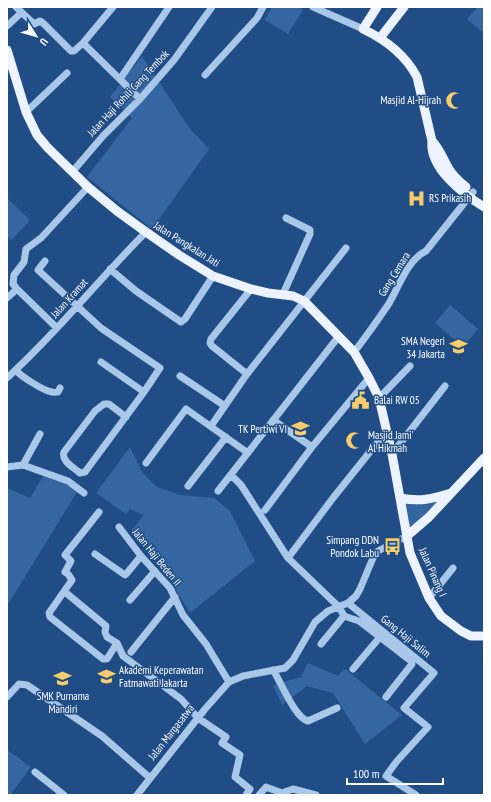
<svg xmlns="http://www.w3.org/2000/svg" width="491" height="802" font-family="'PT Sans Narrow',sans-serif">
  <rect width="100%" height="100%" fill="#204d85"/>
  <path fill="#3467a2" d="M272 7H299L303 10 288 34 265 20Z
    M478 7 484 8V34L467 19Z
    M142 56 190 129 209 149 152 229 87 177 132 118 110 97Z
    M7 198 30 220 12 240 7 236Z
    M450 305 478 329 463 347 435 323Z
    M130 447 142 472 157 487 180 495 214 498 230 511 255 561 190 613 158 561 130 532 144 515 130 509 126 514 96 493Z
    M45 473 80 487 7 606V488L30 498Z
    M440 500 410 529 405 503Z
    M308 663 338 676 345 669 402 715 365 744 333 693 307 686 282 705 273 685 301 677Z
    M7 750 31 767 10 795H7Z"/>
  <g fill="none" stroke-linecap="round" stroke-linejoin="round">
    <path stroke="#a9c7e9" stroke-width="7" d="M16 7 33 23 34 24 40 21 43 23 71 51H74L83 43 113 7
      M313 7 363 29
      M7 26 21 13
      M83 43 140 99
      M205 75 257 18 263 7
      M120 79 169 7
      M26 112 67 73
      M73 171 103 136 140 99 174 60 212 7
      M45 261 38 270 101 328 160 368 144 392 85 472 80 473C73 467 61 461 64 452L95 411 104 404H109L126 417
      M110 269 136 291 181 322 185 319 213 276
      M283 294 310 234V230L286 218
      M7 298 17 289
      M57 328 17 289 13 284 14 275 24 262 26 249 41 238 88 187
      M354 352C366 337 377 321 388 305 399 287 407 260 426 251L473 192
      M101 362 144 392
      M16 370C20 376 44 391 52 392 53 393 57 392 58 392L60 388
      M247 374 212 346 210 343 211 339 251 289
      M180 376 225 406
      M7 378C57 333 98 280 146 232
      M379 398 410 366
      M273 420 312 447
      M211 426 247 374 346 248
      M392 454 445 386
      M146 463 186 409 248 453
      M23 465 40 434
      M7 467 23 465 68 481 84 493
      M231 475 241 485 288 558 339 607 344 616 359 621 411 661 412 664 386 697
      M188 486 226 437
      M218 491 339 336
      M265 510 312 447 369 378
      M99 512 65 555 71 561 65 572 68 574 72 580 49 613 50 617 103 659H107L117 643
      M119 527 141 556 170 588 183 615 206 644 229 682
      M95 554 125 575 127 573 141 556
      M288 558 333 498 373 448 379 441 388 437
      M65 592 106 626 105 632 107 637 117 643 123 656 181 699 198 718 226 737 222 743 240 755 235 777 250 789 246 795
      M429 598 453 568
      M130 600 155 571
      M348 603 434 673 404 708 428 727 397 761 386 776 416 795
      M321 644 344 616
      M131 652 175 597
      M353 669 380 637
      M273 670C281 682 295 718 308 721L337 708
      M7 697 19 684 27 685 102 736 150 778
      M35 772 64 795
      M137 795 205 709 229 682 243 676 285 668 293 660 315 622 328 611 348 603 356 596 360 589 373 558 378 551 407 536
      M259 795 266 787 282 793 293 789 316 795"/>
    <path stroke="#ecf3fe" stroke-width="9" d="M377 7 363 29C386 40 405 54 417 77L432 141C429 168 463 194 484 207
      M380 38 404 7
      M7 50 26 112 37 135 48 148 88 187 117 211 146 232 179 255 213 276 251 289 268 293 293 296 304 301 354 352 369 378 379 398 392 454 410 553 429 598 441 616 461 631 471 636H484
      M432 141C440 149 443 159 449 169 453 176 460 182 466 187
      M400 498C420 502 432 499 451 493
      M407 536 429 517 484 458"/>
  </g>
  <defs>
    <symbol id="mosque-bare" viewBox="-9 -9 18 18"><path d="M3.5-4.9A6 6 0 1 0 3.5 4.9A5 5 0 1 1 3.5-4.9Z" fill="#f6cd6a" stroke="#204d85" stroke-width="2.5" paint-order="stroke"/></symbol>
    <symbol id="hospital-bare" viewBox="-9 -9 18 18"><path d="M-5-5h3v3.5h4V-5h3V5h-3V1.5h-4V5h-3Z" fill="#f6cd6a" stroke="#204d85" stroke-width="2.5" paint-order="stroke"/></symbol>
    <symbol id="school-bare" viewBox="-9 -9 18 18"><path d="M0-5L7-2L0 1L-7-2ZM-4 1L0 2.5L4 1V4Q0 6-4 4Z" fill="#f6cd6a" stroke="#204d85" stroke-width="2.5" paint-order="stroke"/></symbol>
    <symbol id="civic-bare" viewBox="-9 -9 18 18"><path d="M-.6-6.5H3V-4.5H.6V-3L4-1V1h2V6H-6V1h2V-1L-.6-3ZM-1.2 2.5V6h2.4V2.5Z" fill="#f6cd6a" stroke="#204d85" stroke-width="2.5" paint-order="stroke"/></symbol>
    <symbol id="bus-bare" viewBox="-9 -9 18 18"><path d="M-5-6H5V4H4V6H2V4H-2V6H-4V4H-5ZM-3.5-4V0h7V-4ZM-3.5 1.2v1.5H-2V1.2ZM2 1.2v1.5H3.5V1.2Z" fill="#f6cd6a" stroke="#204d85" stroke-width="2.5" paint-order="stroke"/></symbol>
    <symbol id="university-bare" viewBox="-9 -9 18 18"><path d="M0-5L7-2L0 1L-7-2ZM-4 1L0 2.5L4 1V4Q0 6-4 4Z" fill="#f6cd6a" stroke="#204d85" stroke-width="2.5" paint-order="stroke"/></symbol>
  </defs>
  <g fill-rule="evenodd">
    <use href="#mosque-bare" x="442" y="88" width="25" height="25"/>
    <use href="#hospital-bare" x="404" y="186" width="25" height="25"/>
    <use href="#school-bare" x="446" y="334" width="25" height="25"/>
    <use href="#civic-bare" x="348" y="388" width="25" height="25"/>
    <use href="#school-bare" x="288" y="416" width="25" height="25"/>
    <use href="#mosque-bare" x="342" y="428" width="25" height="25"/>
    <use href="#bus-bare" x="380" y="534" width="25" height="25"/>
    <use href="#university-bare" x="94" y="664" width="25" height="25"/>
    <use href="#school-bare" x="50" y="666" width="25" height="25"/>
  </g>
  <g text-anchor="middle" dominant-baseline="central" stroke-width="3" stroke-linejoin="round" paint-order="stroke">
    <g font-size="11" fill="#fff" stroke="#204d85">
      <text transform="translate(128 93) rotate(-47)">Jalan Haji Rohili Gang Tembok</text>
      <text transform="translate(187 244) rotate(32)">Jalan Pangkalan Jati</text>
      <text transform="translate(394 274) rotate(-58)">Gang Cemara</text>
      <text transform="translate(69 298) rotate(-48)">Jalan Kramat</text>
      <text transform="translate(157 557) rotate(51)">Jalan Haji Beden II</text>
      <text transform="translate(433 572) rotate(66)">Jalan Pinang I</text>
      <text transform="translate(406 636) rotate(39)">Gang Haji Salim</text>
      <text transform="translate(171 732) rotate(-52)">Jalan Margasatwa</text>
    </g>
    <g font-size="11" fill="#fff" stroke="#204d85" text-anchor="end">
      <text x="441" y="100">Masjid Al-Hijrah</text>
      <text x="429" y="198" text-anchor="start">RS Prikasih</text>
      <text x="445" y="341">SMA Negeri<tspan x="445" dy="13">34 Jakarta</tspan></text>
      <text x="374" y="400" text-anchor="start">Balai RW 05</text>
      <text x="287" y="429">TK Pertiwi VI</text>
      <text x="368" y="435" text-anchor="start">Masjid Jami'<tspan x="368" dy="13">Al Hikmah</tspan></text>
      <text x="379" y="540">Simpang DDN<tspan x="379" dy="13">Pondok Labu</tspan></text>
      <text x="119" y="670" text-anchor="start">Akademi Keperawatan<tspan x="119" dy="13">Fatmawati Jakarta</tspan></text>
      <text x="63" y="696" text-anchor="middle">SMK Purnama<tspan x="63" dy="13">Mandiri</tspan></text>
    </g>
  </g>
  <rect width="491" height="802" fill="none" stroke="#ffffff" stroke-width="16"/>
  <g transform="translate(36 36) rotate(127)" stroke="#204d85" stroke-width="3" paint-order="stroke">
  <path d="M0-3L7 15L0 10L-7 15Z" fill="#ffffff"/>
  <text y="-6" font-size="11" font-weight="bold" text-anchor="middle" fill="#ffffff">U</text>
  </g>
  <path d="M347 778v6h96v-6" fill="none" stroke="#ffffff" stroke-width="2"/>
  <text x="353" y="778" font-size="12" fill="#ffffff" stroke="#204d85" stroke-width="3" paint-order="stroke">100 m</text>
</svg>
